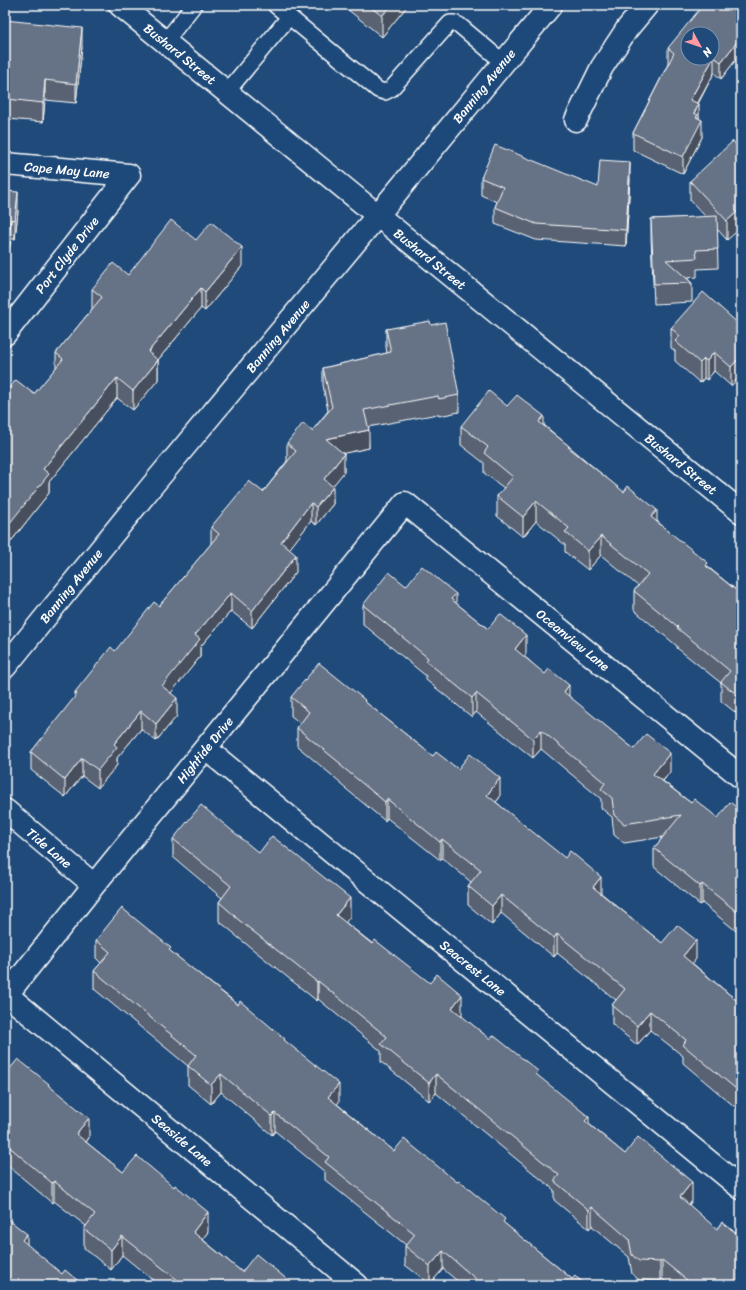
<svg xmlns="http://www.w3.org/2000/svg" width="746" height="1290" font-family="Sriracha,sans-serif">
  <rect width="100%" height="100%" fill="#1f4a7a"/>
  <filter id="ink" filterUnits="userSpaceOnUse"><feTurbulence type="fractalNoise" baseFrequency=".025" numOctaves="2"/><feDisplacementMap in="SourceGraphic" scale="8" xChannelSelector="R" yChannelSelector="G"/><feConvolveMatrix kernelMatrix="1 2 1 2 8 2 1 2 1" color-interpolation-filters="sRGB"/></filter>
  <g filter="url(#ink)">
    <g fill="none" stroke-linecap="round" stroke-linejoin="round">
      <defs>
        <path id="service" d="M275 5 378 90 385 92 391 89 450 23H454L459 25 503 62
          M165 42 194 5
          M226 93 289 17"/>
        <path id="minor" d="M576 120 602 67 627 29 647 5
          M5 164 129 175
          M5 334 129 175
          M206 749 741 1188
          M5 810 94 885
          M7 995 357 1285
          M5 997 94 885 405 503 741 777"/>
        <path id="tertiary" d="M120 5 741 512
          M5 667 151 487 377 216 551 5"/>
      </defs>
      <use href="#service" stroke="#fff" stroke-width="18"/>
      <use href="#minor" stroke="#fff" stroke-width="25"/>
      <use href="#tertiary" stroke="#fff" stroke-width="25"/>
      <use href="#service" stroke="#1f4a7a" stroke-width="15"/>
      <use href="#minor" stroke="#1f4a7a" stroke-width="22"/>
      <use href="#tertiary" stroke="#1f4a7a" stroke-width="22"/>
    </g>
    <path fill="#586273" stroke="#fff" d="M342 5H408L382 37Z
      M741 5V53L721 79 714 73 698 104 699 118 702 137 683 174 633 150V133L668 64V48Z
      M5 20 82 47 76 103 45 100 43 122 7 119V111H5Z
      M741 150 727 240 717 229 718 268 697 269V277L687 278 692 283V302L654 304 651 238V219L706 217 690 200V181Z
      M481 178 598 187 630 179 626 246 536 240 495 224V207L497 202 481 195Z
      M5 191 18 211 15 239H11L9 250 5 255Z
      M196 240 242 266 205 311 201 308 158 360V380L133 410 117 398 49 482V493L5 549V393L34 394 56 368V353L92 309V289L128 275Z
      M431 325 459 395V412L439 416 438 414 368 427 369 448 343 453 344 472 332 486 333 504 316 525 311 521 289 549 296 572 252 628 231 611 200 647V657L170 693 177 716 156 741 141 729 117 758V765L98 788 82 776 65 797 31 770V752L75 698V692L115 651 159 606 211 544V527L263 492 287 461V443L312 431 328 411 323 385V368L387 353 386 347V329Z
      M741 326V375L731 386 714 371 707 380 704 378 700 383 675 361V351L671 348V328Z
      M507 406 544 425 657 521 708 567 741 594V717L721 701V683L677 648V646L634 610V591L638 586 601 555 588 570 565 552V545L536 521 523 537 497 516V496L504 488 484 473V463L461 445V426Z
      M406 586 456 603 488 629 526 654 524 656 569 697 634 749 670 772 663 781 691 803 718 818 741 811V935L702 903 700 905 654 867V848L663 837 624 843 614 835 612 817 601 808V799L541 749 533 758 476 712 472 717 426 680V676L363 624V605Z
      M291 697 365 702 433 756 458 769 500 797 496 802 601 893 662 943 696 959 692 963 741 1004V1112L683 1063V1056L650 1030 637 1045 612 1024V1005L616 1000 557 953 554 957 501 913 492 925 468 905V886L471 882 442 858 440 860 387 818 385 821 340 784V782L297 746V728L300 723 291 716Z
      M173 839 259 853 350 917 345 922 462 1014 461 1016 490 1039 538 1076 589 1124 625 1154 692 1201 689 1205 741 1285H670L662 1279 660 1281 639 1280 632 1274 629 1257 592 1226 589 1229 554 1200V1190L436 1093 429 1101 381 1062V1051L318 999 317 1001 235 935V934L219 921V902L222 898 173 857Z
      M96 940 171 952 285 1041 339 1102 337 1104 394 1151 505 1224 572 1279 586 1285H462L443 1269 430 1284 405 1265V1246L406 1245 325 1180V1172L275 1131 272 1135 221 1092 211 1104 188 1085V1066L94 989V971L101 963 96 958Z
      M8 1071 49 1086 89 1138 86 1142 123 1172 208 1232 202 1239 242 1272 294 1285H159L122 1255 111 1270 84 1248V1229L86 1226 54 1201 52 1203 6 1164 5 1165Z"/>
    <path fill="#47505e" stroke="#fff" d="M391 5H408L382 37V16Z
      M82 28V47L76 103V84Z
      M741 37V53L721 79V62Z
      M714 57V73L690 117V100Z
      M45 80V100L43 122V103Z
      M699 104V121L702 120V137L683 174V157L694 113Z
      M630 162V179L626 246V230Z
      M18 192V211L15 239V220Z
      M741 208V228L727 240V221Z
      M11 219V239L9 250 5 255V236Z
      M242 247V266L205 311V292Z
      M201 288V308L148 372V352Z
      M714 352V371L707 380V361Z
      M741 356V375L731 386V367Z
      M704 359V378L700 383V363Z
      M158 360V380L133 410V391Z
      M117 378V398L49 482V493L5 549V529L43 469Z
      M544 416V436L539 422Z
      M369 430V448L326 457V439Z
      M344 454V472L324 497V479Z
      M333 487V504L316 525V507Z
      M536 501V521L523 537V517Z
      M311 503V521L281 560V542Z
      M657 510V529L651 517Z
      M601 536V555L588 570V551Z
      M296 555V572L252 628V611Z
      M231 593V611L200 647V657L162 704V686L195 635Z
      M456 594V613L451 599Z
      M526 635V654L515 668V649Z
      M569 685V704L564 692Z
      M476 693V712L472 717V698Z
      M177 698V716L156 741V724Z
      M141 711V729L117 758V765L98 788V770L114 744Z
      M541 730V749L533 758V739Z
      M670 753V772L653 793V774Z
      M82 758V776L65 797V780Z
      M500 778V797L487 813V795Z
      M387 799V818L385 821V802Z
      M442 839V858L440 860V842Z
      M601 877V896L593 887Z
      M702 884V903L700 905V886Z
      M501 895V913L492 925V906Z
      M350 898V917L336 934V915Z
      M557 934V953L554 957V938Z
      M696 940V959L683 975V956Z
      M318 981V999L317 1001V982Z
      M462 995V1014L452 1027V1008Z
      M650 1011V1030L637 1045V1026Z
      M221 1074V1092L211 1104V1085Z
      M436 1074V1093L429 1101V1083Z
      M339 1084V1102L328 1115V1097Z
      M275 1113V1131L272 1135V1116Z
      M589 1117V1136L585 1121Z
      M89 1118V1138L76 1153V1134Z
      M6 1144V1164L5 1165V1146Z
      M54 1181V1201L52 1203V1183Z
      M692 1182V1201L680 1215V1197Z
      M592 1207V1226L589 1229V1210Z
      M208 1212V1232L193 1251V1232Z
      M27 1234V1254L22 1240Z
      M122 1236V1255L111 1270V1250Z
      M741 1241V1260L738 1244Z
      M443 1251V1269L430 1284V1266Z
      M662 1260V1279L660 1281V1262Z"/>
    <path fill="#667286" stroke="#fff" fill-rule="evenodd" d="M368 5H391L382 16Z
      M703 5H741V37L721 62 714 57 690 100 699 104 694 113 698 115 696 117 702 120 683 157 633 133 674 53 668 48ZM688 34H712V58H688Z
      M5 20 82 28 76 84 45 80 43 103 7 99 8 91H5Z
      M733 141 741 150V208L727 221 690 181Z
      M495 145 598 187 600 160 630 162 626 230 536 224 495 207 503 187 481 178Z
      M5 191 18 192 15 220 11 219 9 230 5 236Z
      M717 216 718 249 696 250 697 258 666 260 692 283 654 284 651 219Z
      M171 220 196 240 211 222 242 247 205 292 201 288 148 352 158 360 133 391 117 378 43 469 49 474 5 529V393L16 380 34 394 63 359 56 353 102 297 92 289 113 263 128 275Z
      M703 292 741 326V356L731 367 714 352 707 361 704 359 700 363 675 341 680 336 671 328Z
      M430 321 431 325 445 322 459 395 439 399 438 396 364 410 369 430 326 439 344 454 324 479 333 487 316 507 311 503 281 542 296 555 252 611 231 593 195 635 200 639 162 686 177 698 156 724 141 711 114 744 117 747 98 770 82 758 65 780 31 752 77 694 75 692 111 647 115 651 154 602 159 606 219 534 211 527 249 481 263 492 296 451 287 443 303 423 312 431 332 407 323 368 391 352 386 329Z
      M489 391 507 406 517 395 544 416 539 422 569 446 568 447 624 492 628 486 657 510 651 517 708 563 706 566 741 594V698L721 682 730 671 677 628 678 627 634 591 648 574 601 536 588 551 565 532 569 528 536 501 523 517 497 496 513 477 484 453 488 447 461 426Z
      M422 566 456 594 451 599 488 629 500 614 526 635 515 649 545 674 549 669 569 685 564 692 634 749 646 734 670 753 653 774 691 803 694 799 718 818 730 802 741 811V915L702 884 700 886 654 848 681 815 624 824 614 815 612 798 601 789 605 783 541 730 533 739 476 693 472 698 426 661 428 658 363 605 389 572 406 586Z
      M319 663 365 700 364 701 433 756 436 752 458 769 470 754 500 778 487 795 565 858 570 851 601 877 593 887 662 943 677 925 696 940 683 956 741 1004V1093L683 1045 686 1040 650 1011 637 1026 612 1005 625 989 557 934 554 938 501 895 492 906 468 886 481 870 442 839 440 842 387 799 385 802 340 765 341 764 297 728 309 712 291 697Z
      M201 805 259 853 272 836 350 898 336 915 372 944 375 940 430 983 437 974 462 995 452 1008 490 1039 493 1035 538 1071 536 1074 589 1117 585 1121 625 1154 638 1137 692 1182 680 1197 717 1229 722 1222 741 1237V1241L738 1244 741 1246V1285H693L662 1260 660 1262 639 1261 632 1255 629 1239 592 1207 589 1210 554 1181 559 1175 436 1074 429 1083 381 1044 387 1037 318 981 317 982 235 917V916L219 902 231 886 173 839Z
      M122 908 171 948 169 950 238 1005 240 1001 285 1039 284 1040 339 1084 328 1097 394 1151 404 1139 457 1182 459 1181 505 1219 503 1222 572 1279 575 1276 586 1285H483L443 1251 430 1266 405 1246 415 1234 325 1162 329 1157 275 1113 272 1116 221 1074 211 1085 188 1066 196 1055 94 971 110 952 96 940Z
      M18 1059 49 1084 48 1085 89 1118 76 1134 123 1172 137 1156 174 1187 175 1185 208 1212 193 1232 242 1272 256 1254 294 1285H184L122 1236 111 1250 84 1229 95 1214 54 1181 52 1183 6 1144 5 1146V1069L8 1071Z
      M5 1217 27 1234 22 1240 62 1274 65 1270 83 1285H5Z"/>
  </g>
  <g text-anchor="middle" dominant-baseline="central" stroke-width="4" stroke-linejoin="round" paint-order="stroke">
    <g font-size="13" fill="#fff" stroke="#1f4a7a">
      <text transform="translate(180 54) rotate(39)">Bushard Street</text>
      <text transform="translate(484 86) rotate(-51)">Banning Avenue</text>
      <text transform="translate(67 170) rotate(5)">Cape May Lane</text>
      <text transform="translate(67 255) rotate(-52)">Port Clyde Drive</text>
      <text transform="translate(430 259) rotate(39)">Bushard Street</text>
      <text transform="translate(278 336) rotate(-50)">Banning Avenue</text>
      <text transform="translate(681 464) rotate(39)">Bushard Street</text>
      <text transform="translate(71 586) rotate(-51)">Banning Avenue</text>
      <text transform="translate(573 640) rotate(39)">Oceanview Lane</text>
      <text transform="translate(205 750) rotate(-51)">Hightide Drive</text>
      <text transform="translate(49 848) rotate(40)">Tide Lane</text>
      <text transform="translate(473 968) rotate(39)">Seacrest Lane</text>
      <text transform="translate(182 1140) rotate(40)">Seaside Lane</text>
    </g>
  </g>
  <rect width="746" height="1290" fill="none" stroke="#1f4a7a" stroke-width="20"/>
  <rect x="10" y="10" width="726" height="1270" fill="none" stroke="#fff" stroke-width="1.5" filter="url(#ink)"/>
  <g transform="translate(700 46) rotate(130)"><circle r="19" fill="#1f4a7a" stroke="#7992af"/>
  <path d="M0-3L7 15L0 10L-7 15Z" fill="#ff9aa2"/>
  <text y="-6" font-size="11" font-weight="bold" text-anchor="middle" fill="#ffffff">N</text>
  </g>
</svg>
